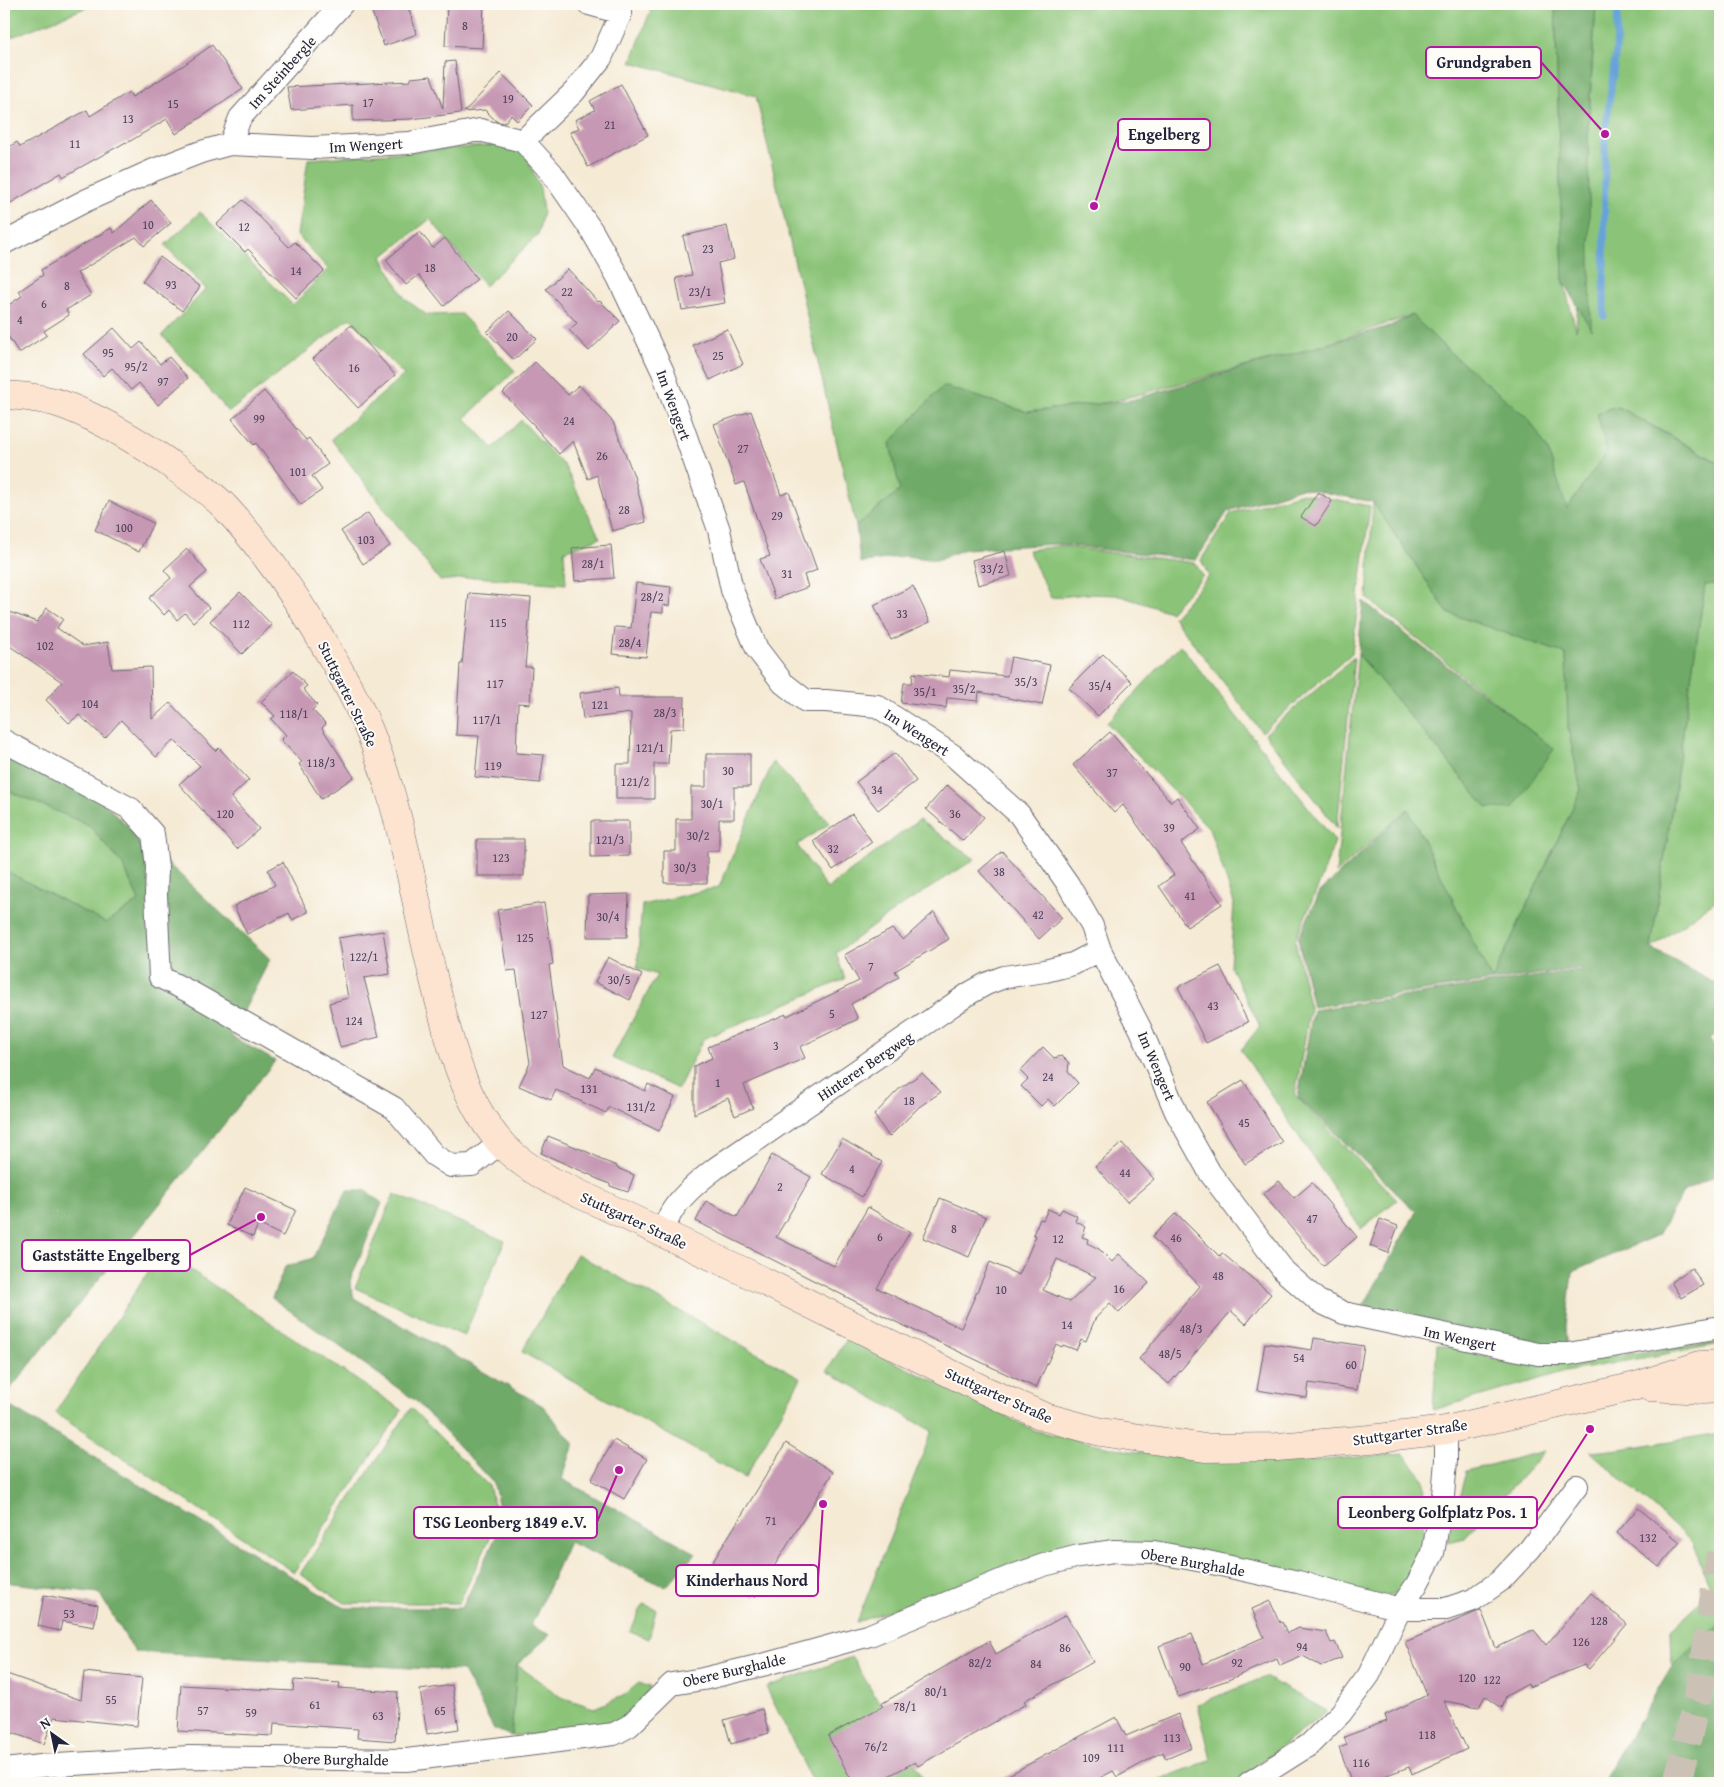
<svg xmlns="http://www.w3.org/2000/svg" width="1724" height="1787" font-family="'Gentium Book Plus',serif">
  <rect width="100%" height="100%" fill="#fdfcf7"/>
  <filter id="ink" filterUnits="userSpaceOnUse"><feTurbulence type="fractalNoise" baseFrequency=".02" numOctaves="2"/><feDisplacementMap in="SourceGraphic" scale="10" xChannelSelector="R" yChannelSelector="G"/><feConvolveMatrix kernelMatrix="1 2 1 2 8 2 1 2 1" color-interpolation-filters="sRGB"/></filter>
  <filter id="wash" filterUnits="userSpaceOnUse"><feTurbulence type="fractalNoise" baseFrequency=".0096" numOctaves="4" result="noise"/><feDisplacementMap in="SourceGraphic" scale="20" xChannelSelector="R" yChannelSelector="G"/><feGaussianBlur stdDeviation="1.12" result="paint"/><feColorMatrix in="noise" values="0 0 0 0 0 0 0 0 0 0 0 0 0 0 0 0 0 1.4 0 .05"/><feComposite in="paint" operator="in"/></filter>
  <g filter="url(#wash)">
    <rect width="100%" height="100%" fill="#f5ead4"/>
    <path fill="#8bc478" stroke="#56735a" d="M4 4H95L4 40Z
      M653 4H1555L1563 279 1576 330 1596 4H1720V463L1616 406 1597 413 1607 451 1581 557 1547 448 1412 315 1312 349 1110 402 1027 412 943 386 890 443 900 490 856 526 756 96 631 62Z
      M499 145 524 150 540 188 543 212 538 235 485 286 430 219 382 257 405 299 427 315 461 314 515 371 465 418 493 448 521 420 565 467 600 538 564 551 566 584 475 577 440 581 331 439 404 375 350 318 229 412 162 335 206 289 165 245 200 212 293 305 328 269 297 235 308 159Z
      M1302 493 1370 506 1352 653 1262 732 1173 617 1209 576 1201 560 1231 513Z
      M1373 502 1448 613 1566 654 1568 729 1581 790 1492 980 1408 809 1336 873 1358 654 1487 808 1554 750 1367 598Z
      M1059 546 1195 563 1203 576 1170 612 1117 595 1086 594 1051 598 1028 550Z
      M1720 583V897L1651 948 1705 585Z
      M1180 645 1335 841 1318 887 1295 940 1310 1009 1295 1095 1397 1200 1361 1229 1241 1050 1260 1026 1230 966 1234 903 1209 828 1107 723Z
      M1354 657 1337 828 1265 734Z
      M773 762 830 823 797 845 827 889 919 820 975 859 894 911 836 953 845 979 703 1039 678 1089 612 1058 657 975 637 968 642 905 719 887Z
      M4 789 89 825 123 865 139 901 106 923 4 870Z
      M394 1194 505 1241 464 1336 355 1288Z
      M162 1251 402 1410 294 1572 55 1413Z
      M577 1254 801 1378 745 1478 522 1352Z
      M847 1339 1036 1431 1130 1451 1213 1460 1313 1461 1403 1453 1425 1480 1423 1537 1416 1575 1397 1594 1378 1598 1215 1557 1049 1555 857 1622 932 1431 827 1371Z
      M1720 1342V1344L1560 1373 1433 1410 1437 1344 1515 1364 1561 1363Z
      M411 1408 489 1486 498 1521 459 1603H345L300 1574Z
      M1720 1433V1624L1672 1668 1671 1630 1712 1592 1692 1542 1591 1452 1621 1449Z
      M1545 1451 1465 1538 1448 1542 1466 1471Z
      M643 1604 656 1609 649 1639 630 1632Z
      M852 1657 926 1783H813L766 1687Z
      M517 1665 561 1697 594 1708 623 1696 639 1683 650 1687 634 1716 595 1730 511 1736Z
      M1265 1677 1327 1711 1235 1783H1150L1211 1760 1198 1704Z"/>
    <path fill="#70aa68" stroke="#496652" d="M1555 4H1596L1588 130 1591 330 1563 280Z
      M1412 315 1445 348 1528 418 1547 448 1567 509 1607 451 1597 413 1616 406 1720 464V583L1705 585 1651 948 1720 986V1032L1709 1038 1720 1059V1173L1684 1191 1658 1235 1572 1272 1566 1327 1568 1354 1360 1312 1416 1212 1298 1097 1313 1010 1581 970V968L1313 1007 1298 939 1320 892 1408 809 1492 980 1581 790 1568 729 1566 654 1448 613 1373 502 1301 488 1228 511 1196 560 1056 544 965 549 937 560 904 556 860 563 856 526 900 490 890 443 943 386 1027 412 1131 400 1390 326Z
      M1363 601 1554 749 1512 809 1487 808 1358 654Z
      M4 757 95 795 270 959 231 1036 275 1061 4 1397V870L106 923 139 901 123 865 89 825 4 789Z
      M347 1190H365L382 1203 350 1281 354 1298 543 1406 574 1444 562 1479 696 1553 666 1587 569 1542 531 1626 550 1635 517 1665 511 1736 494 1729 463 1671 135 1652 99 1593 4 1582V1403L344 1608H462L502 1524 494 1484 416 1401 272 1298 285 1267 313 1258Z
      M1720 1624V1783H1602L1671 1668Z"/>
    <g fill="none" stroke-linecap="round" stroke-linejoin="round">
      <path stroke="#67a3d8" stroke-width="7" d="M1604 316 1605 134 1616 51 1618 4"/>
    </g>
    <g id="blocks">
      <path fill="#c698b4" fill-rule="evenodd" d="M369 4H407L417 34 384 46Z
        M447 4H484L482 48 445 46Z
        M212 45 243 89 176 134 167 119 127 143 126 142 63 177 61 173 4 207V150L17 142 20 147 87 110 90 116 129 92 132 97 184 65Z
        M455 61 461 113 411 119 353 121V105L291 110 287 87 411 81V78L431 76 443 109 445 62Z
        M501 73 533 105 517 121 511 115 504 123 496 121 485 110 464 112Z
        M621 84 648 135 588 167 570 132 579 128 575 120 595 110 590 101Z
        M151 200 171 223 144 246 136 237 77 273 91 295 66 310 69 315 44 331 47 335 19 353 4 330V308L22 296 19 291 43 275 41 270 111 228 114 233Z
        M243 200 289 247 295 242 324 271 296 298 248 249 245 252 217 224Z
        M727 226 734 259 718 263 725 303 682 310 676 278 692 275 683 236Z
        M420 232 433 248 445 238 477 279 444 306 419 275 406 285 386 260Z
        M160 257 200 287 182 311 142 281Z
        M568 269 598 302 600 301 620 321 589 351 569 330 577 323 546 289Z
        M509 311 537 339 514 360 487 332Z
        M351 325 395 375 358 408 313 359Z
        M114 328 133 349 141 342 160 364 169 357 188 378 158 405 139 383 131 390 112 368 103 376 84 354Z
        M727 329 743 364 710 380 693 345Z
        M535 362 568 395 579 385 613 422 634 476 646 522 612 531 597 475 588 479 573 441 559 454 534 426H535L503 393Z
        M264 391 306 440 309 438 328 464 312 476 322 490 301 505 256 443 254 445 232 419Z
        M751 411 781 495 789 492 817 570 804 575 808 587 775 599 760 559 770 556 744 482 736 485 714 424Z
        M1318 492 1332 501 1316 526 1301 517Z
        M109 501 153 523 139 552 95 530Z
        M368 513 390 546 363 564 341 531Z
        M611 545 614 578 575 581 572 548Z
        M187 549 207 572 190 587 209 608 193 622 185 613 177 620 169 610 164 615 149 598 171 578 164 570Z
        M1005 551 1011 576 978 585 972 560Z
        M636 583 671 587 669 606 663 605V613L651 612 646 657 612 654 615 627 631 628Z
        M913 586 930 622 891 640 874 605Z
        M240 592 272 625 242 654 210 621Z
        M469 593 531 598 525 667H532L530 704 518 703 516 753 544 755 540 783 475 777 479 736 456 735 460 664H462Z
        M47 608 63 619 57 628 83 646 108 642 112 669 151 667 152 719 170 703 216 751 219 748 249 780 231 797 259 829 237 849 179 784 200 766 174 740 156 757 121 720 105 738 79 715 69 723 46 700 62 682 4 642V610L37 622Z
        M1103 654 1132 682 1098 716 1069 688Z
        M1011 657 1050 665 1042 705 979 692 978 701 947 698 946 708 901 703 904 683H912L913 673 949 677 950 670 1007 676Z
        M293 671 307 686 303 689 317 705 312 710 326 724 322 728 354 777 321 799 299 764 302 762 281 740 286 735 271 719 275 716 261 702Z
        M618 688 619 697H685L684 728 670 729 668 764H654V799H616V764H630L631 713 583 719 580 693Z
        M1110 732 1171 802 1177 797 1200 829 1181 843 1222 904 1187 927 1159 886 1174 875 1123 805 1114 813 1073 765Z
        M895 753 916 781 878 810 856 782Z
        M706 754H750V787H734V819H719V851H707V883H664V851H676V819H691V787H706Z
        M947 785 984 817 963 841 926 809Z
        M852 814 872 842 833 870 813 841Z
        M591 821H629V856L591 857Z
        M477 839H524V876H477Z
        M1002 851 1062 918 1039 939 979 871Z
        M283 862 308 912 292 920 289 913 247 934 234 906 275 885 268 870Z
        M629 894 627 937H587L588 895Z
        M544 903 553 964 549 965 563 1065 590 1078 595 1067 645 1091 648 1084 675 1097 659 1131 609 1107 606 1113 556 1090 551 1100 519 1086 530 1063 516 970 507 971 497 910Z
        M934 912 949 939 895 971 899 977 851 1004 858 1019 800 1047 805 1058 744 1085 753 1108 735 1116 728 1098 694 1114V1066L712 1058 708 1047 786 1014 787 1016 859 981 844 955 892 929 903 940Z
        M383 931 390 974 364 978 379 1037 340 1047 329 1003 348 998 338 938Z
        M608 957 642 975 630 1000 595 982Z
        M1220 966 1248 1022 1206 1043 1178 987Z
        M1043 1047 1054 1058 1062 1056 1069 1063 1068 1072 1078 1083 1055 1106 1048 1099 1041 1106 1021 1086 1028 1079 1020 1071Z
        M922 1073 941 1092 919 1107 889 1137 874 1115 899 1089Z
        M1243 1080 1282 1142 1245 1164 1207 1102Z
        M548 1136 583 1150 600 1158 599 1159 617 1166V1168L634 1175 628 1192 610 1186V1184L593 1177V1176L541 1153Z
        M842 1139 882 1162 862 1197 822 1174Z
        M1122 1143 1154 1179 1127 1202 1095 1166Z
        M772 1155 811 1177 776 1237 834 1266 868 1207 910 1232 877 1288 961 1328 990 1262 1019 1275 1036 1236 1033 1234 1040 1219 1043 1220 1048 1209 1059 1214 1062 1209 1077 1216 1075 1221 1086 1227 1082 1237 1088 1239 1087 1243 1099 1249 1112 1262 1119 1254 1149 1283 1119 1313 1110 1303 1095 1319 1086 1341 1081 1339 1076 1350 1063 1345 1062 1347 1056 1344 1036 1388 896 1322 696 1221 706 1201 737 1217ZM1057 1259 1096 1277 1070 1302 1043 1290Z
        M1279 1181 1294 1198 1312 1183 1357 1237 1323 1266 1263 1194Z
        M245 1187 296 1210 283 1236 258 1224 253 1237 227 1225Z
        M940 1198 986 1217 969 1257 923 1238Z
        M1176 1213 1220 1257 1222 1253 1271 1294 1246 1324 1231 1311 1169 1384 1139 1359 1200 1286 1152 1237Z
        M1380 1219 1398 1226 1388 1253 1370 1246Z
        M1692 1268 1703 1285 1681 1298 1671 1282Z
        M1314 1338 1364 1346 1357 1390 1309 1383 1307 1398 1257 1390 1265 1343 1312 1350Z
        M614 1440 647 1459 624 1499 591 1480Z
        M786 1443 833 1472 755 1597 709 1568Z
        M1638 1508 1680 1542 1659 1567 1617 1533Z
        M1591 1593 1627 1624 1589 1669 1584 1665 1529 1687 1528 1684 1506 1696 1502 1708 1485 1696 1479 1707 1444 1701 1467 1749 1412 1774 1409 1767 1365 1783H1352L1339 1748 1347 1745 1344 1737 1387 1721 1385 1715 1427 1695 1405 1642 1481 1610 1496 1648 1534 1630 1546 1645Z
        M44 1595 98 1605 94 1627 62 1621 60 1631 38 1626Z
        M1270 1601 1280 1623 1282 1622 1287 1633 1299 1628 1326 1632 1331 1643 1335 1642 1342 1658 1321 1666 1303 1656 1280 1666 1277 1659 1228 1680 1178 1697 1159 1646 1192 1634 1203 1664 1264 1637 1252 1609Z
        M1066 1615 1093 1662 1024 1701 1026 1704 918 1766 915 1762 875 1783H853L828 1736 883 1706 881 1704 989 1641 996 1654Z
        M84 1672 142 1678 137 1726 54 1717 44 1744 4 1730V1673L81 1700Z
        M294 1680 340 1683 339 1688 398 1692 395 1741 357 1738 358 1729 274 1723 273 1736 178 1731 181 1685 293 1691Z
        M452 1685 459 1729 427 1734 420 1690Z
        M762 1709 769 1733 731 1744 724 1720Z
        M1178 1714 1192 1748 1166 1759 1163 1752 1117 1777 1113 1771 1090 1783H994L1116 1717 1126 1736Z"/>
    </g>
  </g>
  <g filter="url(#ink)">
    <use href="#blocks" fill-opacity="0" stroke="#6c6871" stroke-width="1"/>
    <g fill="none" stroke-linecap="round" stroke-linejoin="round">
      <path stroke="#cbc2b5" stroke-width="28" stroke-dasharray="28 14" stroke-linecap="butt" d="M1677 1783 1702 1678 1720 1553"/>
      <defs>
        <path id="street" d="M523 141 574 92 601 58 621 13 589 4
          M230 144 240 118 342 4
          M4 243 85 201 154 170 201 152 230 144 312 148 409 143 480 130 523 141 552 173 592 231 618 277 663 372 719 530 732 590 757 649 783 683 806 701H826L877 706 954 756 1019 814 1068 884 1092 926 1100 950 1141 1030 1176 1112 1210 1173 1284 1271 1318 1301 1344 1313 1538 1354H1568L1720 1327
          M4 741 131 809 153 834 157 867 156 895 160 977 192 993 394 1108 434 1155 451 1166 472 1165 500 1143
          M662 1233C665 1226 668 1218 672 1211 683 1194 700 1180 716 1168L970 993 986 984 1004 977 1045 971 1073 964 1100 950
          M4 1770 41 1766 189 1757 407 1760 614 1734 629 1726 672 1684 703 1679 766 1664 870 1635 1012 1576 1044 1565 1079 1556 1114 1551 1154 1552 1203 1561 1298 1582 1400 1609H1446L1473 1600 1500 1581 1530 1549 1577 1486
          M1249 1783 1309 1745 1341 1713 1369 1675 1400 1609 1417 1584 1433 1553 1443 1496 1446 1460V1430"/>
        <path id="secondary" d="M4 395C25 396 49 399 69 407 104 421 145 446 176 468 192 480 209 491 224 506 266 551 300 602 331 656 347 683 363 713 374 743 405 824 416 912 438 996 451 1047 464 1099 499 1141 513 1158 533 1170 552 1181L745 1272 984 1390 1045 1417 1101 1432 1205 1448 1277 1447 1370 1439 1446 1430 1636 1386 1700 1365 1720 1364
          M1650 1387 1703 1390 1720 1389"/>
      </defs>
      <use href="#street" stroke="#6c6871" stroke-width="24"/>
      <use href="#secondary" stroke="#6c6871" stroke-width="29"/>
      <use href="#street" stroke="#fff" stroke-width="22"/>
      <use href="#secondary" stroke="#fde4d1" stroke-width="28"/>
    </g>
  </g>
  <g text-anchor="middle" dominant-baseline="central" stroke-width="4" stroke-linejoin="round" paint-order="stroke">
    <g font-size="12" fill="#4b4059">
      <text x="465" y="25">8</text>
      <text x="508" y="98">19</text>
      <text x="368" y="102">17</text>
      <text x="173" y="103">15</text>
      <text x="128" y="118">13</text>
      <text x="610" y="124">21</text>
      <text x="75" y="143">11</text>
      <text x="148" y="224">10</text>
      <text x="244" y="226">12</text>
      <text x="708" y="248">23</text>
      <text x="430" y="267">18</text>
      <text x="296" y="270">14</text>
      <text x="171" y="284">93</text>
      <text x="67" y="285">8</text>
      <text x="567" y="291">22</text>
      <text x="700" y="291">23/1</text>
      <text x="44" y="303">6</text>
      <text x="20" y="319">4</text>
      <text x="512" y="336">20</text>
      <text x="108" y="352">95</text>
      <text x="718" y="355">25</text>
      <text x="136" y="366">95/2</text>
      <text x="354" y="367">16</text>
      <text x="163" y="381">97</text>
      <text x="259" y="418">99</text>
      <text x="569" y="420">24</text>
      <text x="743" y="448">27</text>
      <text x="602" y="455">26</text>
      <text x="298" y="471">101</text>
      <text x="624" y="509">28</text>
      <text x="777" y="515">29</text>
      <text x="124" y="527">100</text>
      <text x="366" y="539">103</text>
      <text x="593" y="563">28/1</text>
      <text x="992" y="568">33/2</text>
      <text x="787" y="573">31</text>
      <text x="652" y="596">28/2</text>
      <text x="902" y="613">33</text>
      <text x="498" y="622">115</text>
      <text x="241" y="623">112</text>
      <text x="630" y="642">28/4</text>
      <text x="45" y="645">102</text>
      <text x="1026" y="681">35/3</text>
      <text x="495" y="683">117</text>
      <text x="1100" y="685">35/4</text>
      <text x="964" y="688">35/2</text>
      <text x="925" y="691">35/1</text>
      <text x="90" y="703">104</text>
      <text x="600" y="704">121</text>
      <text x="665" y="712">28/3</text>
      <text x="294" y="713">118/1</text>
      <text x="487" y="719">117/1</text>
      <text x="650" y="747">121/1</text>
      <text x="321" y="762">118/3</text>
      <text x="493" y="765">119</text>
      <text x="728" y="770">30</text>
      <text x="1112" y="772">37</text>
      <text x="635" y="781">121/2</text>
      <text x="877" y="789">34</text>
      <text x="712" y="803">30/1</text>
      <text x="225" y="813">120</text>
      <text x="955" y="813">36</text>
      <text x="1169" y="827">39</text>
      <text x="698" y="835">30/2</text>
      <text x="610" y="839">121/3</text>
      <text x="833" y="848">32</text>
      <text x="501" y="857">123</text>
      <text x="685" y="867">30/3</text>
      <text x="999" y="871">38</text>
      <text x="1190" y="895">41</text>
      <text x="1038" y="914">42</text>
      <text x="608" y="916">30/4</text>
      <text x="525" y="937">125</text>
      <text x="364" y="956">122/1</text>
      <text x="871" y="966">7</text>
      <text x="619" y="979">30/5</text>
      <text x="1213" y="1005">43</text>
      <text x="832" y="1013">5</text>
      <text x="539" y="1014">127</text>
      <text x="354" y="1020">124</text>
      <text x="776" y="1045">3</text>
      <text x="1048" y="1076">24</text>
      <text x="718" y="1082">1</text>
      <text x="589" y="1088">131</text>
      <text x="909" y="1100">18</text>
      <text x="641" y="1106">131/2</text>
      <text x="1244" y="1122">45</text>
      <text x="852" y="1168">4</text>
      <text x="1125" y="1172">44</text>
      <text x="780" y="1186">2</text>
      <text x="1312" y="1218">47</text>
      <text x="954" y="1228">8</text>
      <text x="880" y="1236">6</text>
      <text x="1176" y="1237">46</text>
      <text x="1058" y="1238">12</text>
      <text x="1218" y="1275">48</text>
      <text x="1119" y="1288">16</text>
      <text x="1001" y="1289">10</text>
      <text x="1067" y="1324">14</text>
      <text x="1191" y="1328">48/3</text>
      <text x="1170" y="1353">48/5</text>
      <text x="1299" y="1357">54</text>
      <text x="1351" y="1364">60</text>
      <text x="771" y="1520">71</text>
      <text x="1648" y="1537">132</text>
      <text x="69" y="1613">53</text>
      <text x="1599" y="1620">128</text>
      <text x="1581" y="1641">126</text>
      <text x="1302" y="1646">94</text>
      <text x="1065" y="1647">86</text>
      <text x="980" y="1662">82/2</text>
      <text x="1237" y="1662">92</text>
      <text x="1036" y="1663">84</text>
      <text x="1185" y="1666">90</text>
      <text x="1467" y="1677">120</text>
      <text x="1492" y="1679">122</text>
      <text x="936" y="1691">80/1</text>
      <text x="111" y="1699">55</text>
      <text x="315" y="1704">61</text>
      <text x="905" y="1706">78/1</text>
      <text x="203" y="1710">57</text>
      <text x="440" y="1710">65</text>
      <text x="251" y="1712">59</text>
      <text x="378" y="1715">63</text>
      <text x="1427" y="1734">118</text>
      <text x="1172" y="1737">113</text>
      <text x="876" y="1746">76/2</text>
      <text x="1116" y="1747">111</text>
      <text x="1091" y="1757">109</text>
      <text x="1361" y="1762">116</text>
    </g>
    <g font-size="15" fill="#22223b" stroke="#fdfcf7">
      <text transform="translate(282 72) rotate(-48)">Im Steinbergle</text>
      <text transform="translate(366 145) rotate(-3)">Im Wengert</text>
      <text transform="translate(674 405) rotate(70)">Im Wengert</text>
      <text transform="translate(348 694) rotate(64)">Stuttgarter Straße</text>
      <text transform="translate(917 732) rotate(33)">Im Wengert</text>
      <text transform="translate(865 1066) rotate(-34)">Hinterer Bergweg</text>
      <text transform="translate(1157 1066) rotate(67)">Im Wengert</text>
      <text transform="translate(634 1220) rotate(25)">Stuttgarter Straße</text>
      <text transform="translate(1460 1338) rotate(12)">Im Wengert</text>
      <text transform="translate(999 1395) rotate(24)">Stuttgarter Straße</text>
      <text transform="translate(1410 1432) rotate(-8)">Stuttgarter Straße</text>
      <text transform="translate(1193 1562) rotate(10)">Obere Burghalde</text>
      <text transform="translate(734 1670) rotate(-13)">Obere Burghalde</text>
      <text transform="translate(336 1759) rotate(1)">Obere Burghalde</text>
    </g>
  </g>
  <path fill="none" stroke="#b5179e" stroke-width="2" d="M1605 134L1541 62M1094 206L1118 135M261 1217L190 1255M1590 1429L1537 1512M619 1470L597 1522M823 1504L818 1580"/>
  <g fill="#b5179e" stroke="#fdfcf7" stroke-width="2">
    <circle cx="1605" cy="134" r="5"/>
    <circle cx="1094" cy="206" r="5"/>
    <circle cx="261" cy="1217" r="5"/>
    <circle cx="1590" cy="1429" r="5"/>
    <circle cx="619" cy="1470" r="5"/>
    <circle cx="823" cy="1504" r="5"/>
  </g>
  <g fill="#fdfcf7" stroke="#b5179e" stroke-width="2">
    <rect x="1426" y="47" width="115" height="31" rx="5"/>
    <rect x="1118" y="119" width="92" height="31" rx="5"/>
    <rect x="22" y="1240" width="168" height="31" rx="5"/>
    <rect x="1338" y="1497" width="199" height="31" rx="5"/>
    <rect x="414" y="1507" width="183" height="31" rx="5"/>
    <rect x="676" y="1565" width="142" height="31" rx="5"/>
  </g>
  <g font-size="16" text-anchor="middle" font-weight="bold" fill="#22223b">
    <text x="1484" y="68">Grundgraben</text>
    <text x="1164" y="140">Engelberg</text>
    <text x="106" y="1261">Gaststätte Engelberg</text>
    <text x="1438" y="1518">Leonberg Golfplatz Pos. 1</text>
    <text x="505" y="1528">TSG Leonberg 1849 e.V.</text>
    <text x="747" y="1586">Kinderhaus Nord</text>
  </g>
  <rect width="1724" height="1787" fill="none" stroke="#fdfcf7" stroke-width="20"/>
  <g transform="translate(52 1734) rotate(327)" stroke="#fdfcf7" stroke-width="4" paint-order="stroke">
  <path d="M0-4L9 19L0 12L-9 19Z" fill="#22223b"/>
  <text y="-8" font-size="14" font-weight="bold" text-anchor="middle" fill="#22223b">N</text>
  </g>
</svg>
